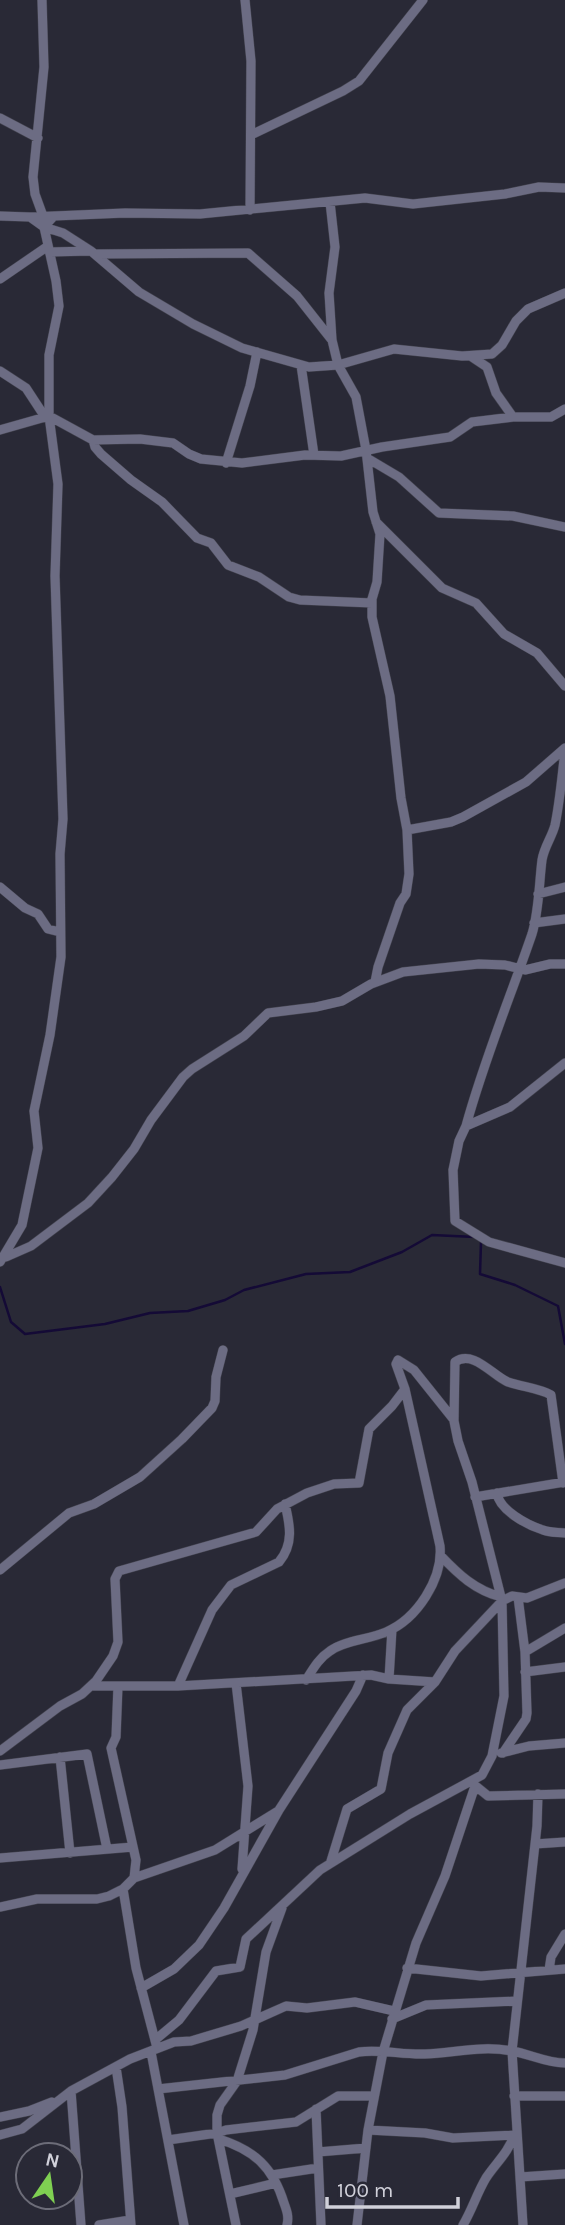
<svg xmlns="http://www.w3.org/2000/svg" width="565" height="2225" font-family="Karla,sans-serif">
  <rect width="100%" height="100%" fill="#292936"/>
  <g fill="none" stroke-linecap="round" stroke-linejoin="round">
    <path stroke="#140a36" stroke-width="2.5" d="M481 1242 480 1274 515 1285 558 1306 565 1344
      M0 1287 11 1322 25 1334 105 1324 150 1313 188 1311 225 1300 244 1290 306 1274 350 1272 402 1252 432 1235 475 1237"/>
    <defs>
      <path id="minor" d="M42 0 44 67 33 177 35 194 43 216
        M245 0 251 61 250 210
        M0 118 38 138
        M251 135 343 91 359 81 423 0
        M330 202 335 247 329 293 332 340 338 365 356 397 366 450 373 512 380 534 377 582 372 599V617L390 696 401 798 407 830 409 874 406 894 400 903 378 967 375 982
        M0 216 30 217 44 227 63 233 91 251 139 292 193 324 242 348 309 367 338 365 394 349 462 356 492 354 502 345 516 321 528 309 565 293
        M30 217 125 213 200 214 365 198 413 204 505 194 539 187 565 188
        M50 252 90 251
        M97 254 248 253 297 296 331 339
        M0 279 48 246
        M472 357 487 367 496 393 513 417
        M301 365 314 455
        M0 371 26 388 45 417
        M0 430 49 416 93 440 140 439 173 443 189 454 201 459 242 463 305 455 341 456 382 447 450 437 472 422 513 417H551L565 409
        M93 440 95 447 101 454 131 480 162 502 197 538 211 543 228 565 259 577 289 597 300 600 372 603
        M367 458 399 477 439 513 513 516 565 527
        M226 463 250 386 257 352
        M376 522 442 588 476 603 504 634 537 653 565 686
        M407 830 451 822 463 817 526 782 565 748
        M0 887 25 908 38 914 48 929 60 932
        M538 894 565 887
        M534 923 565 919
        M565 1063 510 1107 466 1126 459 1141 453 1170 455 1221 489 1242 565 1263
        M466 1126C484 1060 510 998 532 934 539 911 539 884 542 860 544 847 552 837 555 825 560 801 562 775 565 751
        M6 1257 31 1246 88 1203 112 1177 134 1149 151 1120 183 1077 192 1069 244 1036 268 1013 316 1007 342 1001 371 984 403 972 479 964 505 965 525 970 550 964H565
        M0 1262 22 1225 38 1148 34 1111 50 1035 61 957 60 854 63 819 55 576 58 484 49 416V355L59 306 56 281 44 227 54 216
        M398 1360 414 1370 454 1420
        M497 1493C499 1510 527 1525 543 1530 550 1533 558 1532 565 1533
        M475 1497 565 1482
        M440 1555C459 1575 475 1590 501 1597
        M0 1570 69 1513 94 1504 140 1477 182 1439 212 1408 215 1401 216 1377 223 1350
        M525 1652 565 1628
        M525 1672 565 1667
        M389 1679 392 1629
        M306 1680C313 1669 319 1658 330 1651 345 1640 368 1640 386 1632 417 1619 443 1579 440 1546L405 1389 396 1364 398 1360
        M236 1683 248 1786 242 1869
        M91 1686H178L371 1675 389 1679 435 1682
        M118 1686 116 1737 111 1748 136 1860 134 1878
        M178 1686 212 1610 231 1585 279 1562C294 1544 290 1525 285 1504
        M0 1751 60 1706 82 1694 96 1681 113 1656 118 1642 115 1579 119 1571 256 1532 277 1509 307 1493 334 1484 359 1483 369 1429 392 1406 405 1389
        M501 1753 529 1746 565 1743
        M503 1753 526 1719 527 1713 525 1652 518 1597
        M60 1757 70 1853
        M0 1765 87 1754 107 1849
        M472 1783 488 1796 565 1794
        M535 1844 565 1842
        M0 1858 133 1847
        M331 1861 347 1809 381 1789 388 1753 407 1710 435 1682 455 1651 502 1601 512 1596 527 1598 565 1583
        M123 1889 136 1968 156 2044
        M0 1907 37 1899H97L109 1896 123 1889 134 1878 215 1850 278 1811
        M407 1968 481 1976 565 1969
        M549 1970 551 1957 565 1934
        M141 1988 174 1969 199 1945 224 1908 279 1810 356 1691 363 1675
        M392 2019 426 2005 517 2001
        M155 2040 179 2020 216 1971 240 1967 246 1939 320 1870 410 1814 482 1775 492 1756 504 1696 502 1601 472 1482 458 1441 454 1421 455 1362C473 1349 493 1376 508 1382 522 1387 539 1388 551 1395L563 1483
        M151 2052 184 2225
        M116 2067 122 2107 131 2225
        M158 2089 285 2075 359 2052C381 2049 403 2055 425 2054 454 2053 482 2045 512 2051 530 2054 546 2063 565 2063
        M71 2091 81 2225
        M514 2096H565
        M316 2109 321 2225
        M0 2117 29 2111 52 2102
        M368 2130 425 2133 453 2138 516 2135
        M0 2135 22 2129 71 2091 130 2059 174 2042 191 2041 241 2026 286 2006 307 2008 355 2002 394 2011
        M219 2139C254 2150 273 2167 284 2203 287 2211 289 2217 287 2225
        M168 2140 217 2133 226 2130 296 2122 338 2096H373
        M318 2152 366 2148
        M272 2175 318 2168
        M520 2177 565 2174
        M230 2194 276 2183
        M99 2225 130 2220
        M236 2225 217 2133V2115L220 2105 237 2081 253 2030 266 1952 282 1908
        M357 2225 368 2130 383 2052 416 1943 445 1876 475 1786
        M463 2225C472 2210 477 2193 486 2178 495 2164 509 2152 514 2135
        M523 2225 512 2051 537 1826 538 1794"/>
    </defs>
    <use href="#minor" stroke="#444450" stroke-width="10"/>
    <use href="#minor" stroke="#6c6c83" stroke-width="9"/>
  </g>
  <g transform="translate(49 2176) rotate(13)"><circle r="33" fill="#292936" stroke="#6c6c78" stroke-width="2"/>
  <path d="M0-5L12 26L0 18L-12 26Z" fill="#7fd052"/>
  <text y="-10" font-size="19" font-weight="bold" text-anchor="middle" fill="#d1d1da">N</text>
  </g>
  <path d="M327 2197v10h131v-10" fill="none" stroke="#d1d1da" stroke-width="3.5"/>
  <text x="337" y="2197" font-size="21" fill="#d1d1da" stroke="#292936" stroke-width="5" paint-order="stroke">100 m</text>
</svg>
